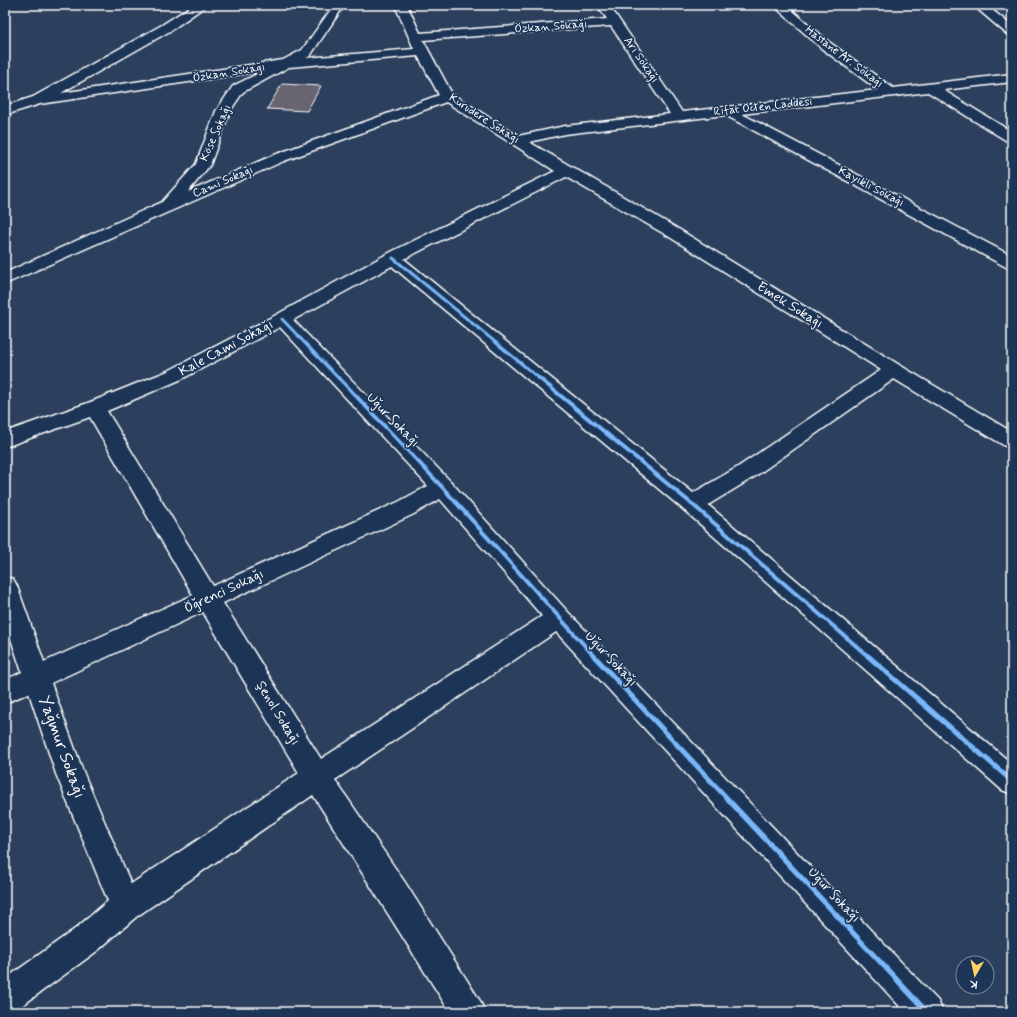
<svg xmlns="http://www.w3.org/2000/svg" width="1017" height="1017" font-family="Mynerve,sans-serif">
  <rect width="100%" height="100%" fill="#2c3f5c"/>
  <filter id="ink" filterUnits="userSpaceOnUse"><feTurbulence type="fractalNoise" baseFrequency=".025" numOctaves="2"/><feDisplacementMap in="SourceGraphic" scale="8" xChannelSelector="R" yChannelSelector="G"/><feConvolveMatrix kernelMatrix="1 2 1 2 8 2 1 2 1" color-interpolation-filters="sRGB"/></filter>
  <g filter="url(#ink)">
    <path fill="#676571" stroke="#fff" d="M282 84 321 86 307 111 267 109Z"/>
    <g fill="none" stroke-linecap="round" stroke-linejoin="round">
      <defs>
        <path id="minor" d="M193 5H207L170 31 61 93 283 60 302 50 334 5H348L341 10 310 56 306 58 414 49 395 5H407L420 33 607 19 597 5H609L682 112 878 90 821 48 773 5H786L829 42 893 88 1012 74V82L943 90 1012 132V142L1007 141 928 92 742 114 1012 256V268L1006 267 725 115 565 134 529 142 680 230 901 366 1012 432V448L1005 446 894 379 754 477 708 505 1012 764V794L1002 790 684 510 392 266 293 320 451 482 567 611 938 1001 943 1012H905L556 632 335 780 406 884 480 1001 485 1012H450L313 795 136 917 97 951 16 1010 5 1012V979L75 929 108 901 56 774 29 693 5 703V680L22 672 5 621V577L13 579 17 586 44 662 193 595 90 417 5 447V432L88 403 168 371 276 315 387 254 555 171 446 102 284 161 5 284V273L162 202 196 164 216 111 233 86 263 71 40 104 5 115V106L33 97 162 25ZM611 26 670 114 565 126 518 136 452 94 423 40ZM418 56 439 95 274 155 188 192 210 165 230 111 243 92 289 67ZM566 177 668 236 881 370 738 467 693 493 404 259ZM280 327 428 486 398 502 213 586 107 411 182 379ZM440 499 542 616 321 759 223 603 414 514ZM203 612 299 773 131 884 84 774 51 683Z
          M973 5H986L1012 26V36L1008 35Z"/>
      </defs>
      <use href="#minor" stroke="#fff" stroke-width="3"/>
      <use href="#minor" fill="#1d3557" fill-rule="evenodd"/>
      <defs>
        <path id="cycleway-far2" d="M393 258 540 379
          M282 319 339 379"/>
        <path id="cycleway-far1" d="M339 378 443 488 595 657
          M539 378 692 504 869 657"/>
        <path id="cycleway" d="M594 656 927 1012
          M868 656 1012 781"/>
      </defs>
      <use href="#cycleway-far2" stroke="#1d3557" stroke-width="5"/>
      <use href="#cycleway-far1" stroke="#1d3557" stroke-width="6"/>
      <use href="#cycleway" stroke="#1d3557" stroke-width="8"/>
      <use href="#cycleway-far2" stroke="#7ab7fb" stroke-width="3"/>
      <use href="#cycleway-far1" stroke="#7ab7fb" stroke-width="4"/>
      <use href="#cycleway" stroke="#7ab7fb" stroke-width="5"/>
    </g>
  </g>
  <g text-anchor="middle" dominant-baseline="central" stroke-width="3.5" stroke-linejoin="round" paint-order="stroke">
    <g font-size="12" fill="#fff" stroke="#1d3557">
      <text transform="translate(551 27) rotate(-4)">Özkan Sokağı</text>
      <text transform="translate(844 57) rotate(37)">Hastane Ar. Sokağı</text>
      <text transform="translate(641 60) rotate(56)">Arı Sokağı</text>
      <text transform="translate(229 73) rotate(-9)">Özkan Sokağı</text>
      <text transform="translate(763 107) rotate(-6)">Rıfat Öcten Caddesi</text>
      <text transform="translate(484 119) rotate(33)">Kurudere Sokağı</text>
      <text transform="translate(216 133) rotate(-66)">Köse Sokağı</text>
      <text transform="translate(223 182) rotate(-23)">Cami Sokağı</text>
      <text transform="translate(871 187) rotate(28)">Kayıklı Sokağı</text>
    </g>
    <g font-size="14" fill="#fff" stroke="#1d3557">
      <text transform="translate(790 305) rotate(32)">Emek Sokağı</text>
      <text transform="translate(226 348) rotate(-28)">Kale Cami Sokağı</text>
      <text transform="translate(393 420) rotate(46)">Uğur Sokağı</text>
      <text transform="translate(224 591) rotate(-25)">Öğrenci Sokağı</text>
      <text transform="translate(611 659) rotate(47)">Uğur Sokağı</text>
      <text transform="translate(278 713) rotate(59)">Şenol Sokağı</text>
      <text transform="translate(834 895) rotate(47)">Uğur Sokağı</text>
    </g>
    <g font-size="17" fill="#fff" stroke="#1d3557">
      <text transform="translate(62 747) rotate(70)">Yağmur Sokağı</text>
    </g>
  </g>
  <rect width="1017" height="1017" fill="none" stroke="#1d3557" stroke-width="20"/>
  <rect x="10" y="10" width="997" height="997" fill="none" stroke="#fff" stroke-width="1.5" filter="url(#ink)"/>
  <g transform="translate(975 975) rotate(189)"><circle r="19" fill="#1d3557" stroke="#77869a"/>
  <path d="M0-3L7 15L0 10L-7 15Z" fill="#ffd166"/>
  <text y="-6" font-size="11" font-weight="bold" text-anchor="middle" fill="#ffffff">K</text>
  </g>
</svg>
